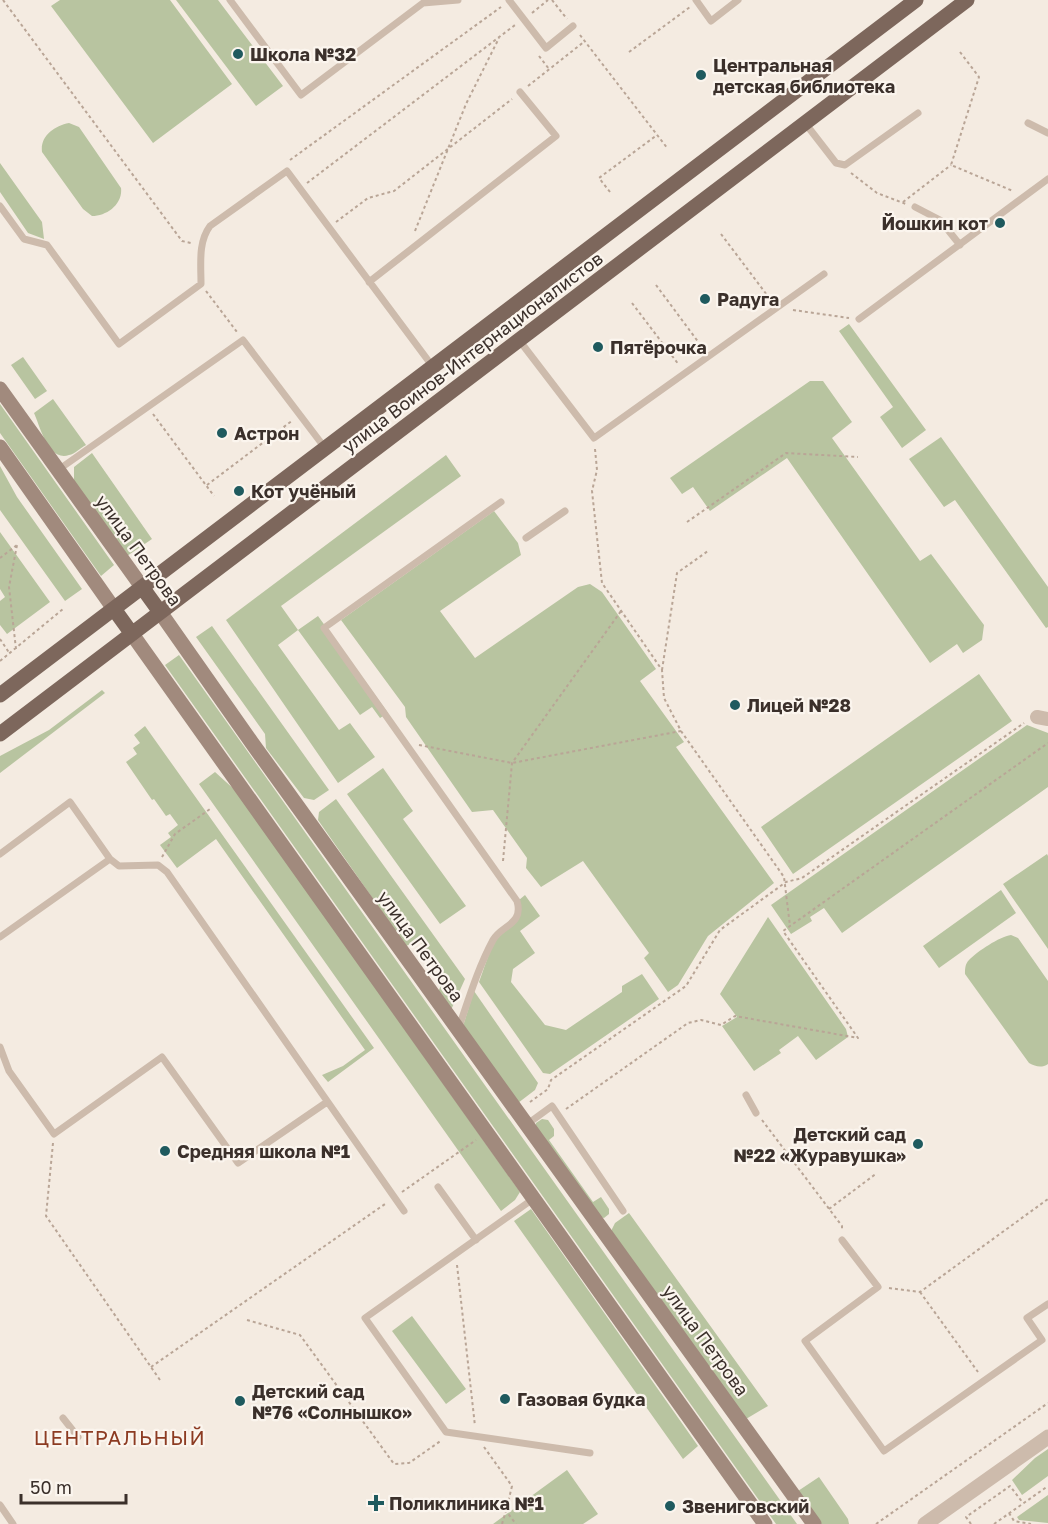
<svg xmlns="http://www.w3.org/2000/svg" width="1048" height="1524" font-family="'Golos Text',sans-serif">
  <rect width="100%" height="100%" fill="#f4ebe1"/>
  <path fill="#b8c4a0" d="M60 0H170L232 84 153 143 51 6Z
    M176 0H218L283 86 256 106Z
    M69 123 79 127 121 188C123 204 107 216 92 216L83 209 42 152C40 136 54 126 69 123Z
    M0 163 42 222 44 239 28 233 0 192Z
    M849 324 926 430 902 448 880 417 893 407 839 331Z
    M23 357 47 391 35 399 11 365Z
    M810 381H823L852 422 832 438 920 561 931 554 984 625 982 640 963 653 957 644 930 663 787 458 710 511 693 487 682 494 670 478Z
    M53 399 86 445C80 448 75 454 69 455 48 462 40 426 34 413Z
    M0 404 114 565 101 576 0 433Z
    M941 437 1048 587V627L1046 628 955 500 944 507 909 459Z
    M92 453 152 539 127 556 74 481V467Z
    M446 455 461 476 281 606 298 630 318 616 388 713 380 718 372 707 360 715 298 630 278 645 339 730 350 723 375 757 338 783 226 620Z
    M0 466 17 497 82 589 65 601 0 510Z
    M494 511 518 543 521 555 440 611 475 658 578 587 590 584 602 592 656 669 640 681 684 742 676 747 774 883 708 936 678 985 668 992 644 958 649 953 583 861 541 887 526 868 527 858 493 810 472 812 406 717 405 707 341 620Z
    M0 532 50 602 7 634 0 625V601L5 597 0 589Z
    M212 626 329 790 314 800 304 798 266 748 265 734 196 637Z
    M179 655 797 1524H776L165 665Z
    M979 674 1012 721 793 874 761 827Z
    M102 690 105 693 0 773V756L49 730Z
    M1027 725 1048 733V787L842 933 824 908 810 917 812 921 791 934 771 905Z
    M145 726 374 1048 328 1082 322 1075 343 1066 365 1050 216 839 177 868 160 845 171 837 168 833 178 825 170 814 166 816 154 799 152 800 126 762 137 754 133 748 140 743 134 735Z
    M383 768 413 811 403 819 466 906 440 924 347 794Z
    M215 772 236 791 520 1192 515 1200 501 1211 199 784Z
    M336 799 465 979 451 1010 438 992 445 977 419 940 406 946 318 820 319 812Z
    M1047 854 1048 856V949L1003 884Z
    M1001 890 1016 913 939 968 923 946Z
    M525 895 540 916 520 931 535 953 513 969 511 982 545 1025 566 1030 622 992V986L642 974 659 999 550 1074 543 1073 479 982C484 969 488 954 495 942 505 925 526 926 519 900Z
    M768 917 846 1029 848 1037 816 1060 798 1036 779 1050 781 1053 754 1071 722 1026 737 1017 720 994Z
    M1011 935 1018 938 1048 981V1064C1042 1068 1036 1067 1029 1063L965 974C965 969 965 964 969 960 978 951 999 937 1011 935Z
    M474 991 538 1083 535 1090 518 1103 463 1026Z
    M542 1119 548 1120 554 1129V1136L549 1140 593 1202 601 1197 609 1209V1214L604 1218 597 1216 535 1128 536 1123Z
    M531 1209 698 1446 683 1459 514 1221Z
    M629 1213 768 1406 746 1419 610 1233 615 1223Z
    M412 1316 466 1389 446 1404 392 1331Z
    M1048 1449V1476L1022 1495 1012 1480 1035 1458Z
    M567 1470 598 1514 583 1524H493Z
    M819 1477 848 1519 849 1524H821L798 1491Z
    M1048 1495V1523L1019 1520 1017 1517Z"/>
  <g fill="none" stroke-linecap="round" stroke-linejoin="round">
    <path stroke="#b9a596" stroke-width="2" stroke-dasharray="3 3" stroke-linecap="butt" d="M3 0 182 241 191 243
      M552 0 567 19
      M532 13 548 0
      M580 35 668 149
      M629 52 690 7
      M960 52 979 77 951 165 1013 191
      M539 56 549 69
      M528 86 585 41
      M290 160 501 7
      M851 173 877 193 906 204
      M307 183 515 25
      M610 192 599 178 657 135
      M903 202 951 165
      M336 222 368 198 394 191 512 99
      M415 231 466 104 499 38
      M721 234 770 299
      M656 285 702 347
      M206 291 237 332
      M632 303 679 365
      M793 310 849 318
      M153 414 214 496
      M284 428 291 437
      M595 449 597 470 592 491 602 583 662 670 664 698 681 731 784 877 790 926
      M207 485 293 420
      M687 522 786 453 858 457
      M0 558 17 545
      M0 639 10 654
      M16 649 9 587 17 545
      M0 661 63 609
      M662 670 677 573 708 551
      M419 745 512 763 681 731
      M162 857 175 834 210 809
      M503 861 512 763 621 611
      M530 1102 548 1089 551 1080 686 986 720 930 786 882 802 878 1024 723
      M566 1109 688 1023 701 1020 721 1025 735 1016 858 1038 783 931 1048 743
      M762 1120 842 1226V1231
      M53 1143 46 1216 160 1380
      M402 1192 476 1140
      M829 1209 877 1173
      M457 1265 475 1426
      M889 1288 920 1292 1048 1199
      M920 1292 978 1372
      M247 1320 300 1335 394 1464 409 1463 442 1440
      M151 1367 385 1204
      M484 1447 512 1486 506 1511 516 1524
      M1009 1513 1014 1521 1031 1524
      M502 1524 506 1511
      M876 1524 1048 1403
      M971 1524 966 1517 1010 1486 1023 1503
      M994 1524 1048 1486"/>
    <path stroke="#cdbbac" stroke-width="7" d="M230 0 301 95 423 3 458 0
      M509 0 546 48 573 26
      M696 0 711 21 738 0
      M805 123 836 163 845 165 918 113
      M1028 123 1048 133
      M0 206 24 239 47 245 119 344 201 284C201 264 198 242 210 226L287 171 433 367
      M915 207 940 220 960 245
      M369 282 556 136 520 92
      M859 319 1048 179
      M519 340 594 438 824 274
      M58 470 243 340 325 448
      M526 538 565 511
      M0 854 70 802 110 859
      M0 937 110 859 119 866 158 865 167 872 404 1211
      M459 1027C469 998 478 968 493 940 501 925 524 925 517 901L324 628 501 502
      M0 1047 9 1071 54 1134 162 1057 238 1163 327 1102
      M746 1095 756 1113
      M526 1125 552 1106 623 1211
      M438 1187 476 1240
      M533 1199 365 1318 446 1432 590 1453
      M842 1240 878 1287 805 1341 884 1451 1042 1340 1027 1318 1048 1304
      M63 1418 78 1437
      M0 1505 13 1524"/>
    <path stroke="#cdbbac" stroke-width="14" d="M1037 717 1048 719"/>
    <path stroke="#cdbbac" stroke-width="15" d="M925 1524 1048 1437"/>
    <path stroke="#a18a7d" stroke-width="15" d="M0 389 142 587
      M0 447 114 609
      M160 612 252 743 814 1524
      M132 634 765 1524"/>
    <path stroke="#7d675c" stroke-width="15" d="M142 587 160 612
      M114 609 132 634
      M0 695 916 0
      M0 734 967 0"/>
  </g>
  <g fill="#1f5a5e" stroke="#fbf5ee" stroke-width="2">
    <circle cx="238" cy="54" r="6"/>
    <circle cx="701" cy="75" r="6"/>
    <circle cx="1000" cy="223" r="6"/>
    <circle cx="705" cy="299" r="6"/>
    <circle cx="598" cy="347" r="6"/>
    <circle cx="222" cy="433" r="6"/>
    <circle cx="239" cy="491" r="6"/>
    <circle cx="735" cy="705" r="6"/>
    <circle cx="918" cy="1144" r="6"/>
    <circle cx="165" cy="1151" r="6"/>
    <circle cx="505" cy="1399" r="6"/>
    <circle cx="240" cy="1401" r="6"/>
    <path d="M373 1494h6v6h6v6h-6v6h-6v-6h-6v-6h6z"/>
    <circle cx="670" cy="1506" r="6"/>
  </g>
  <g text-anchor="middle" dominant-baseline="central" stroke-width="4.5" stroke-linejoin="round" paint-order="stroke">
    <g font-size="18" font-weight="bold" fill="#3b302b" stroke="#fbf5ee" text-anchor="start">
      <text x="250" y="54">Школа №32</text>
      <text x="713" y="65">Центральная<tspan x="713" dy="21">детская библиотека</tspan></text>
      <text x="988" y="223" text-anchor="end">Йошкин кот</text>
      <text x="717" y="299">Радуга</text>
      <text x="610" y="347">Пятёрочка</text>
      <text x="234" y="433">Астрон</text>
      <text x="251" y="491">Кот учёный</text>
      <text x="747" y="705">Лицей №28</text>
      <text x="906" y="1134" text-anchor="end">Детский сад<tspan x="906" dy="21">№22 «Журавушка»</tspan></text>
      <text x="177" y="1151">Средняя школа №1</text>
      <text x="252" y="1391">Детский сад<tspan x="252" dy="21">№76 «Солнышко»</tspan></text>
      <text x="517" y="1399">Газовая будка</text>
      <text x="389" y="1503">Поликлиника №1</text>
      <text x="682" y="1506">Звениговский</text>
    </g>
    <g font-size="18" fill="#3b302b" stroke="#fbf5ee">
      <text transform="translate(472 352) rotate(-37)">улица Воинов-Интернационалистов</text>
      <text transform="translate(139 550) rotate(54)">улица Петрова</text>
      <text transform="translate(421 946) rotate(54)">улица Петрова</text>
      <text transform="translate(706 1340) rotate(54)">улица Петрова</text>
    </g>
    <g font-size="20" letter-spacing="1.5" fill="#8c3b22" stroke="#fbf5ee">
      <text x="120" y="1437">ЦЕНТРАЛЬНЫЙ</text>
    </g>
  </g>
  <path d="M21 1494v9h105v-9" fill="none" stroke="#3b302b" stroke-width="3"/>
  <text x="30" y="1494" font-size="18" fill="#3b302b" stroke="#fbf5ee" stroke-width="4.5" paint-order="stroke">50 m</text>
</svg>
